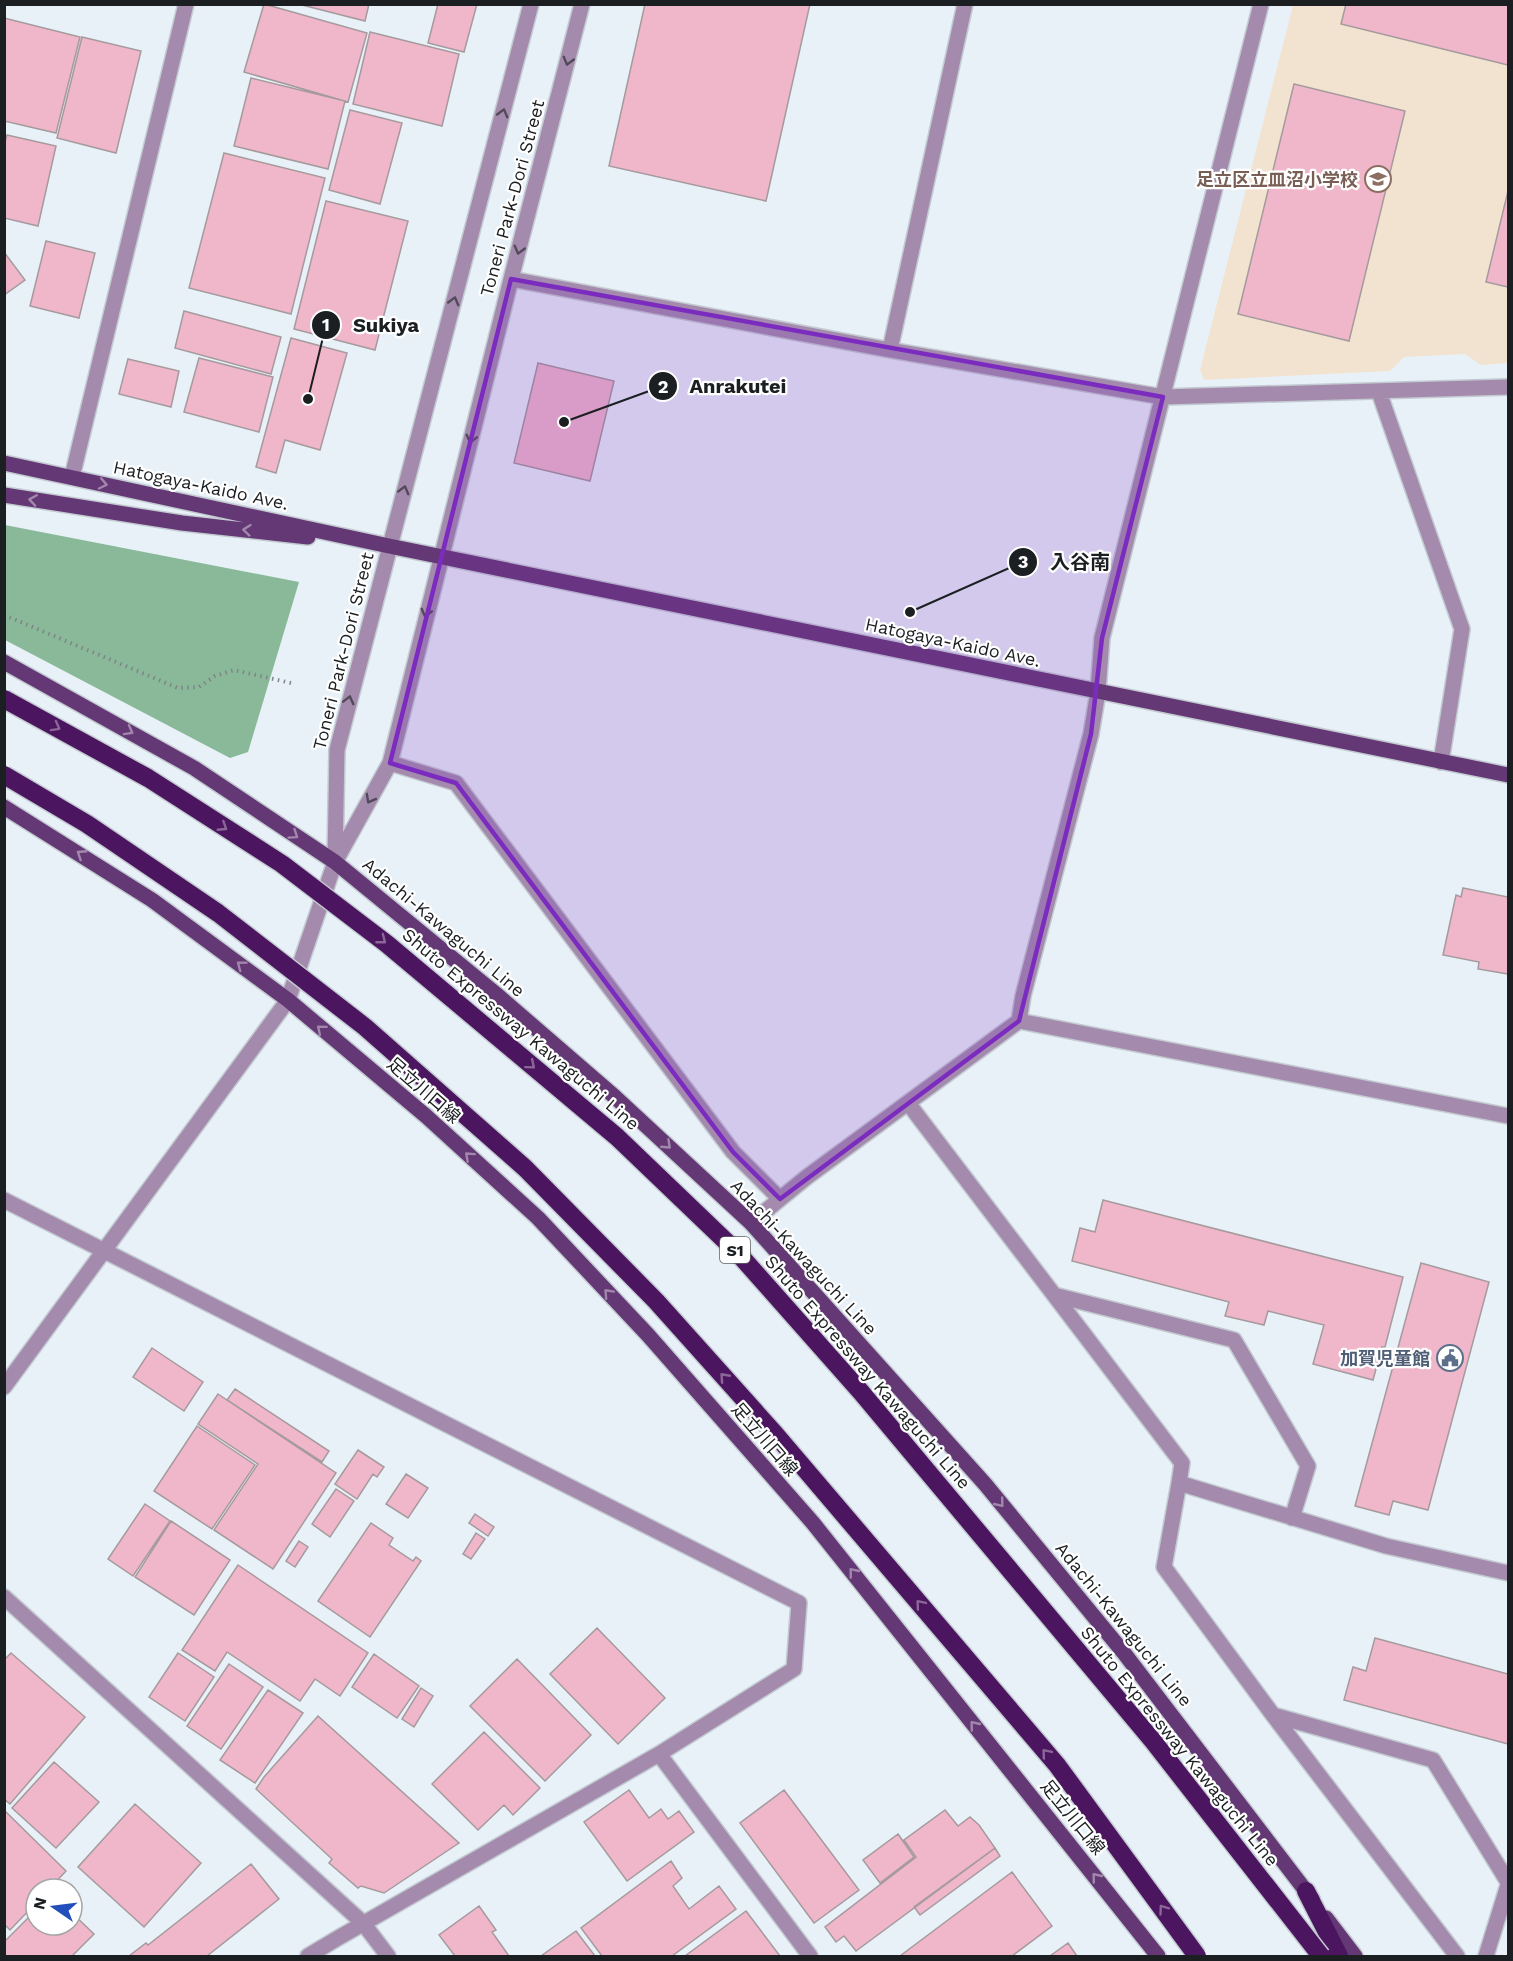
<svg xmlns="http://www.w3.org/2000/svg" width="1513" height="1961" font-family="'Work Sans','Noto Sans JP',sans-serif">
  <rect width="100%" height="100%" fill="#e8f1f8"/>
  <path fill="#f2e3d0" d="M1293 5H1508V363L1481 365 1465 354 1404 357 1390 371 1204 380 1200 370Z"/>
  <path fill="#89b998" d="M5 525 299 582 248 752 230 758 5 640Z"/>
  <path fill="#f0b7ca" stroke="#a59a9d" stroke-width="1.5" d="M264 4 367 33 348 102 244 72Z
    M298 4H369L365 21Z
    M438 4H477L464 52 428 43Z
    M645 4H810L766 201 609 166Z
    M1346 4H1508V65L1341 24Z
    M4 18 80 37 56 133 4 121Z
    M370 32 459 54 442 126 353 104Z
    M82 37 141 51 116 153 57 138Z
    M251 78 345 101 328 169 234 146Z
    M1294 84 1405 111 1349 341 1238 314Z
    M350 110 402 123 380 204 329 190Z
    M7 135 56 146 38 226 4 218V146Z
    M224 153 325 178 291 314 189 288Z
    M1508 191V287L1486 282Z
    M326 201 408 221 375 350 294 329Z
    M46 241 95 253 79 318 30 306Z
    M4 252 25 280 4 295Z
    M184 311 281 337 271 374 175 348Z
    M291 338 347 353 320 450 285 440 276 473 256 467Z
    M199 358 273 377 259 432 184 412Z
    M128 359 179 371 171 407 119 394Z
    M538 363 614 381 590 481 514 463Z
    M1463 888 1508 897V974L1478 969 1479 962 1443 955 1456 895 1461 897Z
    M1103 1200 1403 1277 1385 1347H1382L1373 1380 1313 1364 1324 1325 1268 1311 1264 1325 1225 1316 1229 1302 1072 1261 1080 1228 1095 1232Z
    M1421 1263 1489 1282 1428 1510 1393 1501 1389 1515 1355 1506Z
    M152 1348 203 1382 184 1411 133 1377Z
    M235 1389 329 1451 322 1462 227 1400Z
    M218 1394 336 1473 273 1569 214 1530 258 1464 198 1424Z
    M197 1426 255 1465 212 1529 154 1491Z
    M358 1450 384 1467 377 1477 373 1474 357 1499 335 1484Z
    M406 1474 428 1488 408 1518 386 1504Z
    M336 1489 354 1501 330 1537 312 1524Z
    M145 1504 170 1521 133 1576 108 1559Z
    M475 1514 494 1527 488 1536 469 1523Z
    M171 1521 230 1560 194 1615 135 1577Z
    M371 1523 393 1538 389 1545 413 1561 416 1557 421 1561 370 1637 318 1601Z
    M476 1533 485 1539 471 1559 463 1554Z
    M299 1541 308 1547 295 1567 286 1561Z
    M238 1565 368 1653 340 1696 315 1679 300 1701 227 1652 215 1671 182 1650Z
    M597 1628 665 1698 618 1744 550 1674Z
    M1375 1638 1508 1674V1744L1344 1700 1353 1667 1366 1671Z
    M11 1653 85 1717 10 1804 4 1799V1660Z
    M178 1653 214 1677 185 1721 149 1697Z
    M374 1654 419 1686 397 1718 352 1687Z
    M517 1659 591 1735 545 1781 470 1706Z
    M229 1664 263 1687 221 1749 187 1726Z
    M421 1688 433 1696 414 1727 402 1719Z
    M268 1690 303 1713 255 1783 220 1760Z
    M318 1716 459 1843 384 1893 361 1886 358 1888 329 1863 332 1859 256 1789 264 1777Z
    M484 1732 540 1788 513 1815 504 1805 478 1830 432 1784Z
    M54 1762 99 1802 56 1848 12 1808Z
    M629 1790 649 1818 661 1809 668 1819 679 1811 694 1832 627 1881 584 1822Z
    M784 1790 859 1890 814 1923 740 1823Z
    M135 1804 201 1863 144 1927 78 1867Z
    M4 1810 66 1871 49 1889H36V1903L10 1930 4 1924Z
    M945 1810 958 1826 970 1817 979 1825 995 1848 856 1951 844 1936 836 1942 825 1927 916 1857 904 1840Z
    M898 1834 914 1857 880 1883 863 1860Z
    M995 1848 1000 1856 920 1915 914 1907Z
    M671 1861 682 1878 673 1886 689 1909 719 1886 736 1909 672 1956H602L581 1928Z
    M251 1864 279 1899 207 1956H129L146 1943 148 1945Z
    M1012 1872 1052 1926 1012 1956H900Z
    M479 1906 496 1930 492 1932 509 1956H455L439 1935Z
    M36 1910V1925H72V1913L94 1934 72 1956H4V1942Z
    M746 1911 780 1956H685Z
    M576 1931 595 1956H541Z
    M1068 1943 1077 1956H1050Z"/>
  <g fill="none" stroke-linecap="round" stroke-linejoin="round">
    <defs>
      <path id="minor" d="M511 279 890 350 1163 397 1508 387
        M890 350 965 4
        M1379 392 1462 629 1441 762
        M72 477 186 4
        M390 763 456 783 733 1152 780 1199 751 1223
        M335 859 337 750 531 4
        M1019 1021 1508 1116
        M908 1103 1182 1463 1179 1483 1386 1546 1508 1573
        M780 1199 807 1177 1019 1021 1023 996 1091 734 1098 692 1102 638 1261 4
        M4 1200 799 1603 794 1669 659 1754 338 1938 308 1956
        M1054 1295 1234 1340 1308 1466 1292 1518
        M4 1387 288 1000 335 862 390 763 511 279 582 4
        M1179 1483 1164 1567 1273 1715 1457 1956
        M4 1597 363 1923 388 1956
        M1273 1715 1433 1760 1508 1882
        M659 1754 810 1956
        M1486 1956 1508 1885"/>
      <path id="major" d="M4 463 389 546 1508 775
        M4 495 182 523 308 537
        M4 662 194 768 335 862 496 994 615 1097 751 1223 985 1484 1124 1653 1312 1899
        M4 807 152 900 288 1000 426 1116 538 1218 648 1335 813 1523 1158 1956
        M1326 1918 1355 1956"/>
      <path id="highway" d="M1306 1891 1339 1956"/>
    </defs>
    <use href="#minor" stroke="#c3cbd1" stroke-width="18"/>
    <use href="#major" stroke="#c3cbd1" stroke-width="18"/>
    <use href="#highway" stroke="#c3cbd1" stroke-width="21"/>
    <path stroke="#7f8589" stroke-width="4" stroke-dasharray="1.5 4.5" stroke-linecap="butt" d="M4 615 178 688 199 687 215 676 234 670 291 683"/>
    <use href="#minor" stroke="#a48bae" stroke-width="15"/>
    <use href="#major" stroke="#643775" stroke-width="15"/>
    <use href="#highway" stroke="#4c155f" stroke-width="18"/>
    <defs>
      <path id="highway-bridge" d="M4 699 148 778 282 864 387 944 617 1137 737 1252 861 1392 1153 1741 1321 1956
        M4 775 87 824 218 913 365 1027 525 1168 656 1301 776 1435 1057 1765 1197 1956"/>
    </defs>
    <use href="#highway-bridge" stroke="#c3cbd1" stroke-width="21" stroke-linecap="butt"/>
    <use href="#highway-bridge" stroke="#4c155f" stroke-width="18"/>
  </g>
  <defs><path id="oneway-chevron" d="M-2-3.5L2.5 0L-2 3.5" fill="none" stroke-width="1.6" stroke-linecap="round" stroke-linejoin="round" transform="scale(1.5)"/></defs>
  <g stroke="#524a59">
    <use href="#oneway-chevron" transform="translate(568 61) rotate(105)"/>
    <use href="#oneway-chevron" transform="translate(503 113) rotate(-75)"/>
    <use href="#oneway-chevron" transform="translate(519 250) rotate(105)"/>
    <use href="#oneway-chevron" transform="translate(454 301) rotate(-75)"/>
    <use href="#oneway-chevron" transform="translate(471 439) rotate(104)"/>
    <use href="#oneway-chevron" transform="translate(404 490) rotate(-75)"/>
    <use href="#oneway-chevron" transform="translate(426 613) rotate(104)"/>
    <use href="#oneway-chevron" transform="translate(349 700) rotate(-76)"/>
    <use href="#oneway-chevron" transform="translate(370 799) rotate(119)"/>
  </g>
  <g stroke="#a287ac">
    <use href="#oneway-chevron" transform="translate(103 484) rotate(12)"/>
    <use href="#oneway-chevron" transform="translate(33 500) rotate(-171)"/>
    <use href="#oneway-chevron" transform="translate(247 530) rotate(-174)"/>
    <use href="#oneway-chevron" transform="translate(129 731) rotate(29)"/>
    <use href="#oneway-chevron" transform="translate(294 835) rotate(34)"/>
    <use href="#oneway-chevron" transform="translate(81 854) rotate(-147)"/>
    <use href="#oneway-chevron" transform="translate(241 965) rotate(-143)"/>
    <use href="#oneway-chevron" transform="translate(321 1029) rotate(-140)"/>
    <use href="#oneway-chevron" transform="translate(667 1145) rotate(43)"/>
    <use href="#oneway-chevron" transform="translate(469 1156) rotate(-138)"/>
    <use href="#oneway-chevron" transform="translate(608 1293) rotate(-133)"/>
    <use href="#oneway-chevron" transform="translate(1000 1503) rotate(51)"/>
    <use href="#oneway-chevron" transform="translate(853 1572) rotate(-129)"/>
    <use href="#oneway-chevron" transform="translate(974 1725) rotate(-129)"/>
    <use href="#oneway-chevron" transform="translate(1096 1877) rotate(-129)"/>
  </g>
  <g stroke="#8b6797">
    <use href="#oneway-chevron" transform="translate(56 727) rotate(29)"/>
    <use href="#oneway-chevron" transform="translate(223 827) rotate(33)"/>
    <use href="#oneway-chevron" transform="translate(382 940) rotate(38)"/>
    <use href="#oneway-chevron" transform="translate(531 1065) rotate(40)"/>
    <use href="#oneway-chevron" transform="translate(724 1377) rotate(-132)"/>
    <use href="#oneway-chevron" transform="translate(920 1604) rotate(-130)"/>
    <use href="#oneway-chevron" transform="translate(1046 1753) rotate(-130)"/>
    <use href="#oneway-chevron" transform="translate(1163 1909) rotate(-126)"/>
  </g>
  <path fill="#7b2cbf" fill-opacity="0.2" stroke="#7b2cbf" stroke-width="4.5" stroke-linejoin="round" d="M511 279 1163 397 1102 638 1091 734 1019 1021 780 1199 733 1152 456 783 390 763Z"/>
  <defs>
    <symbol id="school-ring" viewBox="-11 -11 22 22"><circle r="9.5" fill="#fff" stroke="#8d6e63" stroke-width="1.5"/><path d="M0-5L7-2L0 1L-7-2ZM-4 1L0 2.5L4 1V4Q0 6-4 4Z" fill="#8d6e63"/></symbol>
    <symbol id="civic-ring" viewBox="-11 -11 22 22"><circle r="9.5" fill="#fff" stroke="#5c6f8a" stroke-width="1.5"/><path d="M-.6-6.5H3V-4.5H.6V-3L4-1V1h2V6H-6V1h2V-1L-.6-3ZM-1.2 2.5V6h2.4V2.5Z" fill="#5c6f8a"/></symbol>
  </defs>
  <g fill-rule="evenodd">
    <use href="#school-ring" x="1363" y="164" width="30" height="30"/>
    <use href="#civic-ring" x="1435" y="1343" width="30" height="30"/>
  </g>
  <g text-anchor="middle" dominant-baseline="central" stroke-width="4.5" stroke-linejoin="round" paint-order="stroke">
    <rect fill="#fff" stroke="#5f6264" stroke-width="1.5" x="720" y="1237" width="30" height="26" rx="4.5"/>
    <g font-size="16" font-weight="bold" fill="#1b1f21">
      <text x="735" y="1250">S1</text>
    </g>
    <g font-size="18" font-weight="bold" fill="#785e54" stroke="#fff" text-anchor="end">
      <text x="1358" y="179">足立区立皿沼小学校</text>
    </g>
    <g font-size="18" fill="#1b1f21" stroke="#fff">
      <text transform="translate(512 198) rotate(-75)">Toneri Park-Dori Street</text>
      <text transform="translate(201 485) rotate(12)">Hatogaya-Kaido Ave.</text>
      <text transform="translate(953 642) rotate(12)">Hatogaya-Kaido Ave.</text>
      <text transform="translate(343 651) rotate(-76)">Toneri Park-Dori Street</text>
      <text transform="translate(444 927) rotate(40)">Adachi-Kawaguchi Line</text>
      <text transform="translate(521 1029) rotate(40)">Shuto Expressway Kawaguchi Line</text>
      <text transform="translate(424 1090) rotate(41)">足立川口線</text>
      <text transform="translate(804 1257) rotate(47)">Adachi-Kawaguchi Line</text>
      <text transform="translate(868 1372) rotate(49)">Shuto Expressway Kawaguchi Line</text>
      <text transform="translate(765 1439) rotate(49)">足立川口線</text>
      <text transform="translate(1124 1624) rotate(51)">Adachi-Kawaguchi Line</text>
      <text transform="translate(1180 1746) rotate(51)">Shuto Expressway Kawaguchi Line</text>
      <text transform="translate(1073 1817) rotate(51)">足立川口線</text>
    </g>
    <g font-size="18" font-weight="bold" fill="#4e5e75" stroke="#fff" text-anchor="end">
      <text x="1430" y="1358">加賀児童館</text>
    </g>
  </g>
  <path fill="none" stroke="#1b1f21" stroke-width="2" d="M308 399L326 325M564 422L663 386M910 612L1023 562"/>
  <g fill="#1b1f21" stroke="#fff" stroke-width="2">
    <circle cx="308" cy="399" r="6"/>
    <circle cx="564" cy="422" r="6"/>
    <circle cx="910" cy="612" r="6"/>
    <circle cx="326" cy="325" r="15"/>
    <circle cx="663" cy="386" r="15"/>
    <circle cx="1023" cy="562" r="15"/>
  </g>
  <g font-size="18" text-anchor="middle" font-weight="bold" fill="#fff">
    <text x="326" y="331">1</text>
    <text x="663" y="393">2</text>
    <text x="1023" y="568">3</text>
  </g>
  <g font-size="20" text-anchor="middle" font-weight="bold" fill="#1b1f21" stroke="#fff" stroke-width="4.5" stroke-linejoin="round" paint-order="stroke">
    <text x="386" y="332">Sukiya</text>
    <text x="738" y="393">Anrakutei</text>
    <text x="1080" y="569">入谷南</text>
  </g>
  <rect width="1513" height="1961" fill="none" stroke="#1b1f21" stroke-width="12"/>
  <g transform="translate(54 1907) rotate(284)"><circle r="28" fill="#ffffff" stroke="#a4a5a6" stroke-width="1.5"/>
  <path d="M0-4.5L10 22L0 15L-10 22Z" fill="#234fbd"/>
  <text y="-9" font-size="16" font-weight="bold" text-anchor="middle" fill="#1b1f21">N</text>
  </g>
</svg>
